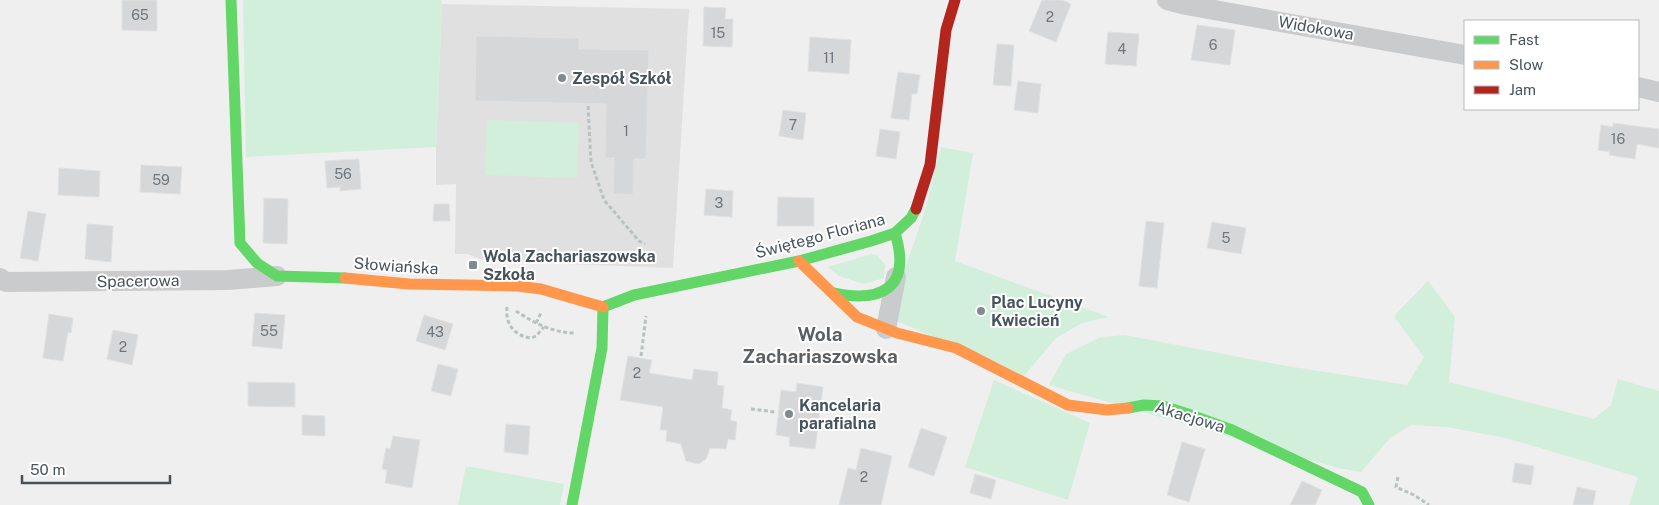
<svg xmlns="http://www.w3.org/2000/svg" width="1659" height="505" font-family="'Public Sans',sans-serif">
  <rect width="100%" height="100%" fill="#efefef"/>
  <path fill="#e1e0e1" d="M442 4 689 9 673 268 486 261 467 254H455L456 184 436 185V147Z"/>
  <path fill="#d2efdb" d="M243 0H442L436 147 246 157Z
    M487 120 579 123 577 178 485 175Z
    M941 147 973 153 955 261 1109 317 1082 323 1056 338 1023 377 895 320 901 281 926 207Z
    M872 254 878 256 885 265 884 278 864 284 839 276 828 267Z
    M1428 281 1455 317 1449 382 1594 419 1611 405 1618 379 1659 391V505H1629L1638 477 1506 438 1447 427 1411 425 1390 438 1361 472 1338 468 1049 385 1066 354 1101 337 1125 335 1281 365 1407 385 1424 357 1394 316Z
    M994 380 1090 423 1068 500 965 467Z
    M466 466 564 484 560 505H458Z"/>
  <path fill="#d6d7d9" stroke="#e0e1e2" d="M122 0H157V31L122 30Z
    M1042 0H1062L1071 4 1056 42 1029 31Z
    M704 7 726 8 725 19H733L732 47 703 46Z
    M1197 25 1235 30 1230 65 1191 60Z
    M1108 32 1139 34 1136 66 1105 64Z
    M476 36 579 38V49L649 50 646 159H634L633 195 613 194 614 158H605L606 104 475 101Z
    M810 37 851 40 849 74 808 71Z
    M997 44 1014 45 1011 86 993 85Z
    M898 72 920 75 917 94H912L909 120 891 118Z
    M1018 81 1041 84 1038 113 1014 110Z
    M783 110 806 113 803 140 779 136Z
    M1613 123 1659 129V148L1637 144 1635 159 1609 155 1610 152 1598 150 1601 125 1613 127Z
    M880 129 900 132 896 159 876 156Z
    M359 159 361 189 340 191V187L327 188 325 161Z
    M141 165 182 167 180 194 140 192Z
    M59 168 100 171 99 197 58 195Z
    M706 189 733 191 732 217 704 215Z
    M778 197 814 198V226H777Z
    M264 198 288 199 287 244 263 243Z
    M434 204H449L450 221H433Z
    M28 211 46 214 38 261 20 258Z
    M1146 221 1164 223 1157 288 1139 286Z
    M1212 222 1246 228 1241 254 1207 248Z
    M87 224 113 226 111 262 85 259Z
    M255 313 285 315 282 349 252 346Z
    M49 314 73 318 71 333 68 332 63 361 43 358Z
    M424 315 453 324 445 350 416 341Z
    M113 330 138 335 132 365 107 359Z
    M628 356 652 360 649 373 692 380 694 369 718 372 717 385 724 386 722 408 732 410 730 420 737 422 735 440 728 439 726 449 710 448 706 459 699 464 686 461 681 444 666 441 667 430H660L663 407 620 400Z
    M438 364 458 369 451 396 431 391Z
    M248 382 295 383V407L248 406Z
    M797 383 823 387 815 449 789 446 790 437 776 435 781 390 796 392Z
    M302 415 325 416V436L302 435Z
    M506 424 530 426 528 455 504 452Z
    M921 428 947 437 934 476 908 467Z
    M393 436 420 440 412 488 385 483 387 470 382 469 386 448 390 449Z
    M1182 442 1205 449 1189 502 1167 495Z
    M861 448 892 456 881 505H839L848 468 856 470Z
    M1515 463 1534 466 1531 485 1512 482Z
    M975 474 996 480 991 499 970 493Z
    M1302 481 1322 490 1315 505H1290Z
    M1577 487 1596 491 1593 505H1573Z"/>
  <g fill="none" stroke-linecap="round" stroke-linejoin="round">
    <path stroke="#b7c3be" stroke-width="3" stroke-dasharray="4 2.5" stroke-linecap="butt" d="M588 106 591 162 604 200 639 241 645 244
      M507 307C505 325 515 336 531 338L536 336 544 327
      M516 311C534 323 553 333 576 333
      M536 323 541 313
      M641 356 646 316
      M751 409 775 412
      M1398 477 1396 487 1414 495 1429 505"/>
    <path stroke="#c9cbcd" stroke-width="20" d="M1167 0 1186 5 1465 55
      M1638 87 1659 92
      M0 278 6 282 228 280 277 276
      M886 329 896 277"/>
    <path stroke="#63d668" stroke-width="11" d="M231 0 240 243 257 263 277 276 345 278
      M833 293C882 303 912 288 895 233
      M603 307 634 295 799 261 871 241 895 233 911 218 916 209
      M1128 408 1144 405 1163 406 1188 414 1232 430 1362 492 1369 505
      M572 505 602 348 603 307"/>
    <path stroke="#ff974d" stroke-width="11" d="M799 261 857 317 897 333 956 348 1068 405 1107 410 1128 408
      M345 278 409 284 517 286 541 289 603 307"/>
    <path stroke="#b3261e" stroke-width="11" d="M916 209 930 165 946 30 955 0"/>
  </g>
  <g fill="#818a8f" stroke="#fff" stroke-width="2">
    <circle cx="562" cy="78" r="5"/>
    <rect x="468" y="260" width="10" height="10" rx="2.5"/>
    <circle cx="981" cy="311" r="5"/>
    <circle cx="789" cy="414" r="5"/>
  </g>
  <g text-anchor="middle" dominant-baseline="central" stroke-width="4" stroke-linejoin="round" paint-order="stroke">
    <g font-size="14" fill="#6c767c">
      <text x="140" y="15">65</text>
      <text x="1050" y="17">2</text>
      <text x="718" y="33">15</text>
      <text x="1213" y="45">6</text>
      <text x="1122" y="49">4</text>
      <text x="829" y="58">11</text>
      <text x="793" y="125">7</text>
      <text x="626" y="131">1</text>
      <text x="1618" y="139">16</text>
      <text x="343" y="174">56</text>
      <text x="161" y="180">59</text>
      <text x="719" y="203">3</text>
      <text x="1226" y="238">5</text>
      <text x="269" y="331">55</text>
      <text x="435" y="332">43</text>
      <text x="123" y="347">2</text>
      <text x="637" y="373">2</text>
      <text x="864" y="477">2</text>
    </g>
    <g font-size="16" fill="#46535b" stroke="#fff">
      <text transform="translate(1316 28) rotate(10)">Widokowa</text>
      <text transform="translate(820 236) rotate(-15)">Świętego Floriana</text>
      <text transform="translate(396 266) rotate(4)">Słowiańska</text>
      <text transform="translate(138 281) rotate(-1)">Spacerowa</text>
      <text transform="translate(1190 417) rotate(17)">Akacjowa</text>
    </g>
    <g font-size="16" font-weight="bold" fill="#46535b" stroke="#fff" text-anchor="start">
      <text x="572" y="78">Zespół Szkół</text>
      <text x="483" y="256">Wola Zachariaszowska<tspan x="483" dy="18">Szkoła</tspan></text>
      <text x="991" y="302">Plac Lucyny<tspan x="991" dy="18">Kwiecień</tspan></text>
      <text x="799" y="405">Kancelaria<tspan x="799" dy="18">parafialna</tspan></text>
    </g>
    <g font-size="19" font-weight="bold" fill="#5a5f63" stroke="#fff">
      <text x="820" y="334">Wola<tspan x="820" dy="22">Zachariaszowska</tspan></text>
    </g>
  </g>
  <rect x="1464" y="20" width="175" height="90" fill="#ffffff" stroke="#b5babd"/>
  <rect x="1474" y="36" width="25" height="8" fill="#63d668" stroke="#b5babd"/>
  <text x="1509" y="45" font-size="15" fill="#46535b">Fast</text>
  <rect x="1474" y="61" width="25" height="8" fill="#ff974d" stroke="#b5babd"/>
  <text x="1509" y="70" font-size="15" fill="#46535b">Slow</text>
  <rect x="1474" y="86" width="25" height="8" fill="#b3261e" stroke="#b5babd"/>
  <text x="1509" y="95" font-size="15" fill="#46535b">Jam</text>
  <path d="M22 475v8h148v-8" fill="none" stroke="#46535b" stroke-width="2.5"/>
  <text x="30" y="475" font-size="15" fill="#46535b" stroke="#ffffff" stroke-width="4" paint-order="stroke">50 m</text>
</svg>
